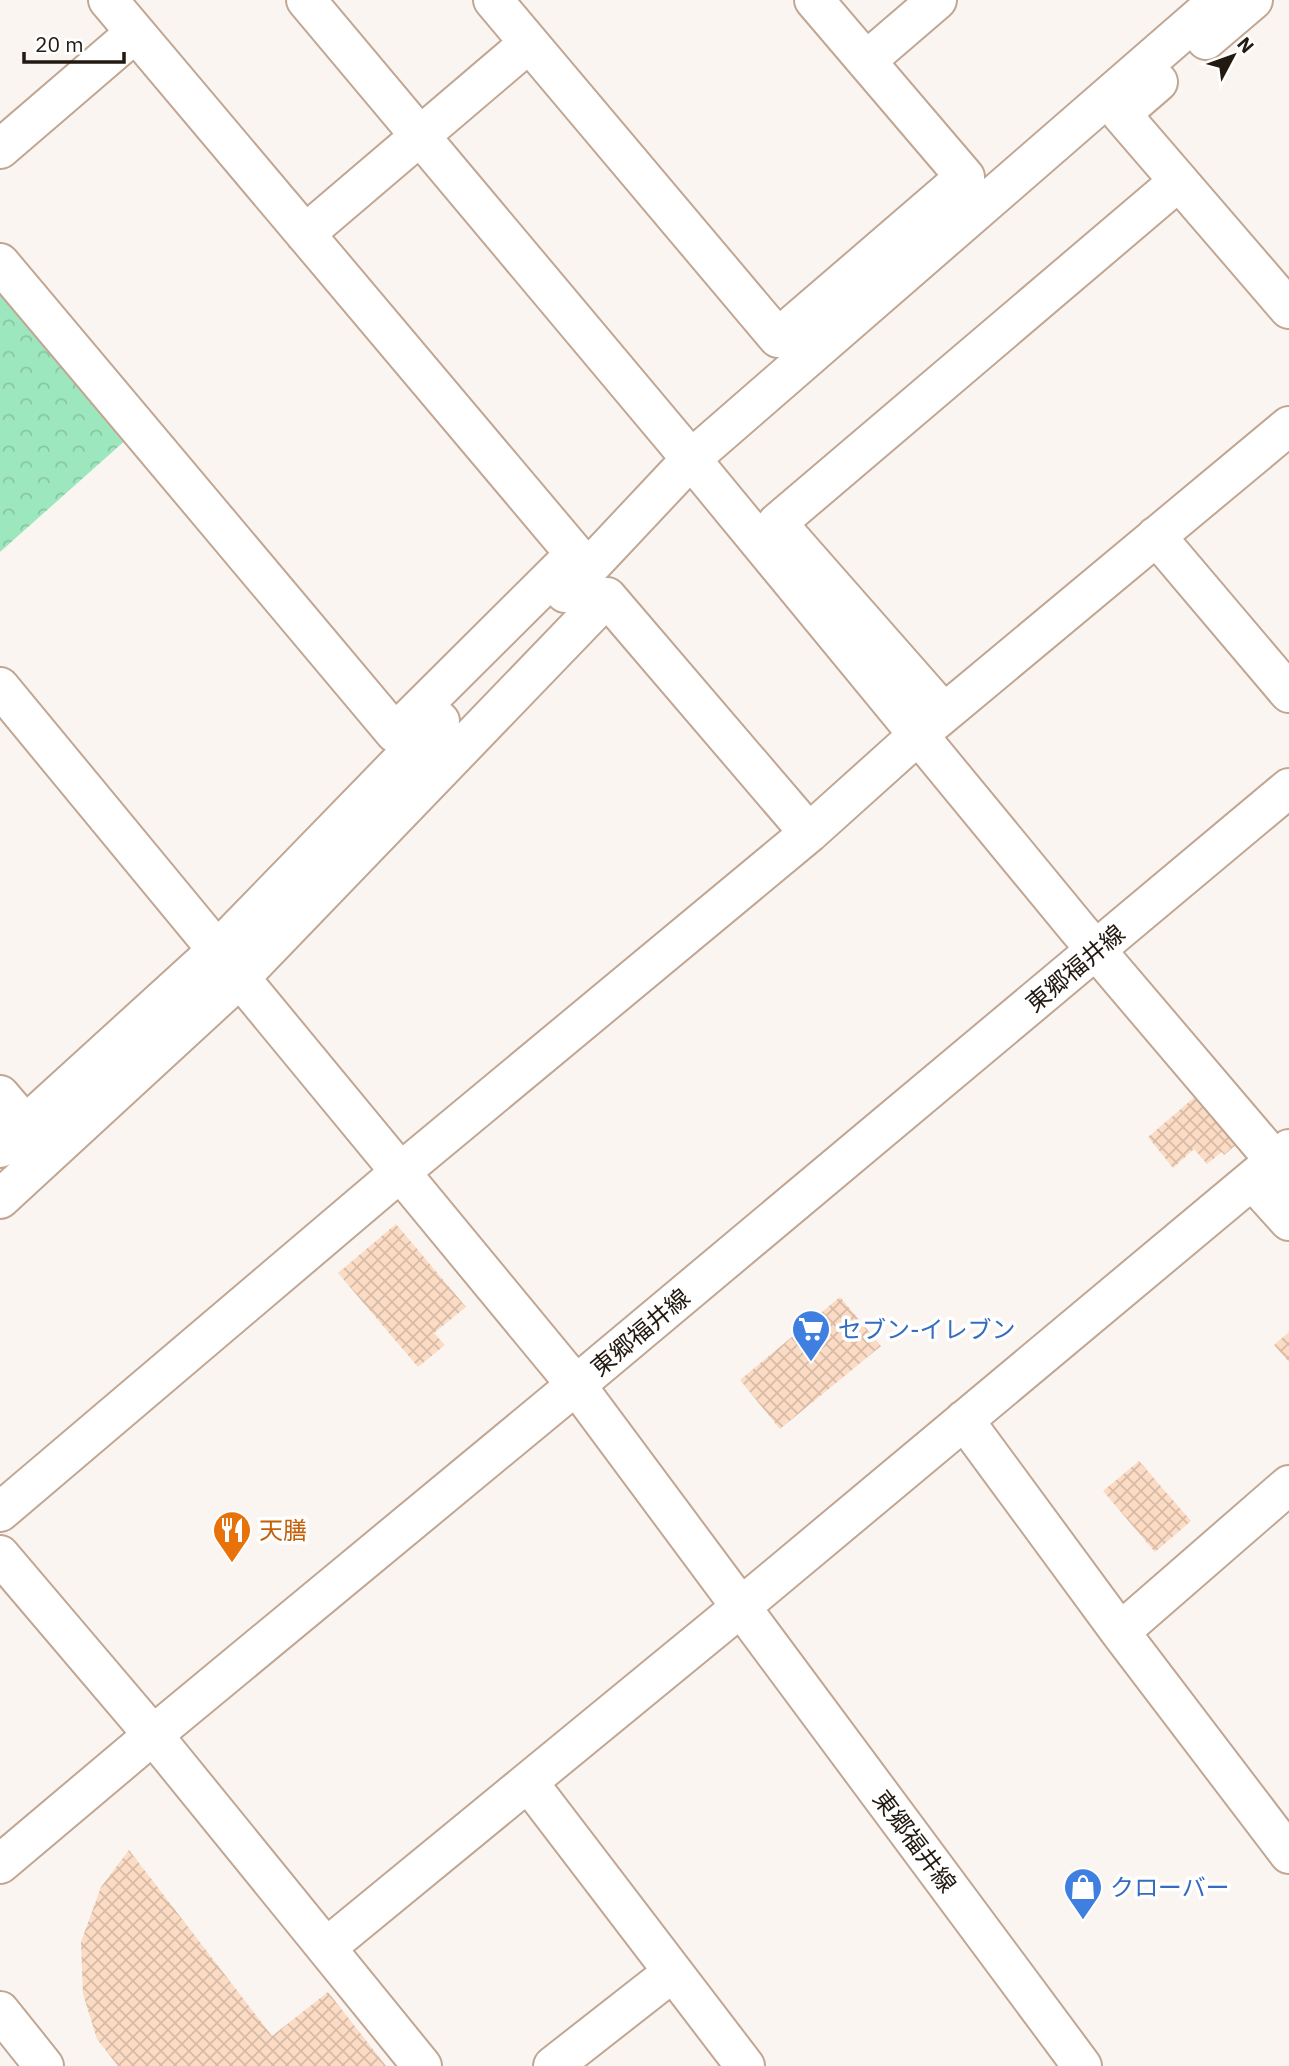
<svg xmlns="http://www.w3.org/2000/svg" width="1289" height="2066" font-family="'IBM Plex Sans','Noto Sans JP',sans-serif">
  <defs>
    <pattern id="park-crowns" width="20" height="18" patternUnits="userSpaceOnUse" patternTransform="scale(1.75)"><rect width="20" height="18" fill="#9de7bf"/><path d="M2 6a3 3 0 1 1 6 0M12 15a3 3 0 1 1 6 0" fill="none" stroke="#87c6a3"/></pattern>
    <pattern id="building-cross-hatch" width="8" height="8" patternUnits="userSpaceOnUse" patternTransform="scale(1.75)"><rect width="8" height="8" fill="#fbdbc3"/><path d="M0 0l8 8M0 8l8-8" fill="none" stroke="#d7bba6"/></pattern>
  </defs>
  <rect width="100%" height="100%" fill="#fbf5f1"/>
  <path fill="url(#park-crowns)" d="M0 286 128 438 0 552Z"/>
  <path fill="url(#building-cross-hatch)" d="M1196 1096 1237 1144 1224 1155 1222 1152 1207 1164 1194 1149 1173 1168 1148 1137Z
    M396 1224 466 1307 434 1333 445 1345 418 1367 338 1273Z
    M840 1297 881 1346 780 1429 740 1380Z
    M1289 1332V1362L1274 1345Z
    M1139 1461 1191 1521 1155 1552 1103 1491Z
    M129 1850 272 2036 328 1992 386 2066H118L97 2039 83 1994 81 1942 101 1887Z"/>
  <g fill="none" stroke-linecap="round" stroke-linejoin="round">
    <defs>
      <path id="street" d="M306 0 691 459 1078 929 1289 1177
        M493 0 778 338 965 177 814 0
        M1206 40 1253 0
        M866 61 937 0
        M1158 82 1121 114 1289 309
        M0 149 135 33
        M305 234 529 43
        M0 263 395 733 575 554 108 0
        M1156 536 1289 693
        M565 593 691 459 1219 0
        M0 687 576 1385
        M944 713 777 523 1179 181
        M232 935 440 721
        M0 1095 12 1109 0 1119
        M0 1148 203 963
        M1252 1180 1289 1221
        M0 1199 240 978 607 597 809 833
        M964 1420 1120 1632 1289 1854
        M0 1512 385 1185 809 833 918 735 1289 426
        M0 1555 153 1735 422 2066
        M1120 1632 1289 1485
        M528 1782 745 2066
        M327 1947 724 1621 1289 1149
        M553 2066 673 1972"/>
      <path id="secondary" d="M576 1385 1082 2066
        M0 1864 153 1735 576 1385 1289 788
        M0 2011 44 2066"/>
    </defs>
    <use href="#street" stroke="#c1a793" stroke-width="42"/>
    <use href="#secondary" stroke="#c1a793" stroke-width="42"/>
    <use href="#street" stroke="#fff" stroke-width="38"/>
    <use href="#secondary" stroke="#fff" stroke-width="38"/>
  </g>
  <defs>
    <symbol id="supermarket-pin" viewBox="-11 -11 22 30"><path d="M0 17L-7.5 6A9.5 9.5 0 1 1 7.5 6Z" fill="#3f7fe0" stroke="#fff"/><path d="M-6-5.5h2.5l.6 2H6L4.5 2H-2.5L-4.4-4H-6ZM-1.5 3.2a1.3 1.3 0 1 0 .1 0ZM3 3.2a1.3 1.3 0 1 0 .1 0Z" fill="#fff"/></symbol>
    <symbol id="restaurant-pin" viewBox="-11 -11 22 30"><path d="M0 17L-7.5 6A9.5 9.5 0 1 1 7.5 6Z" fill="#e8710a" stroke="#fff"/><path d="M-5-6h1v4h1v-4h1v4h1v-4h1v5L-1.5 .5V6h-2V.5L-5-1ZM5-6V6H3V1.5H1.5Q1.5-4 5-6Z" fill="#fff"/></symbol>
    <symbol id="shop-pin" viewBox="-11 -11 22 30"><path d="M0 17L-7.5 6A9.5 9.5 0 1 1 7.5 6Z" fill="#3f7fe0" stroke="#fff"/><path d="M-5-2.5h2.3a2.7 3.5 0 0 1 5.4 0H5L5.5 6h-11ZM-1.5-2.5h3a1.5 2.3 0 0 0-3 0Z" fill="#fff"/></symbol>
  </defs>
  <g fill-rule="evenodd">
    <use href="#supermarket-pin" x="789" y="1307" width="44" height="60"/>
    <use href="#restaurant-pin" x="210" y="1508" width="44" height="60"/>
    <use href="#shop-pin" x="1061" y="1865" width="44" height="60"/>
  </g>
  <g text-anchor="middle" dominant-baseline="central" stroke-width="7" stroke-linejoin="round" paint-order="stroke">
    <g font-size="24" fill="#221911" stroke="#fff">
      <text transform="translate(1075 968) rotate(-40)">東郷福井線</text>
      <text transform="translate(640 1332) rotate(-40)">東郷福井線</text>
      <text transform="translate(915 1841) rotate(53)">東郷福井線</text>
    </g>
    <g font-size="24" fill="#366cbe" stroke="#fff" text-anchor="start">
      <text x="838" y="1329">セブン-イレブン</text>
      <text x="1110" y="1887">クローバー</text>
    </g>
    <g font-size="24" fill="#c56008" stroke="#fff" text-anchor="start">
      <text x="259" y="1530">天膳</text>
    </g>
  </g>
  <g transform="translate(1233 56) rotate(49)" stroke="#ffffff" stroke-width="5" paint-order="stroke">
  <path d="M0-5L12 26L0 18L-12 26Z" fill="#221911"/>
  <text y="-10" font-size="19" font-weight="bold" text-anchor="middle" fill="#221911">N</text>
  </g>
  <path d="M24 52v10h100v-10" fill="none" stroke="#221911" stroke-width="3.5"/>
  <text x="35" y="52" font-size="21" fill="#221911" stroke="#ffffff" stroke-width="5" paint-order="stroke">20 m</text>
</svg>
